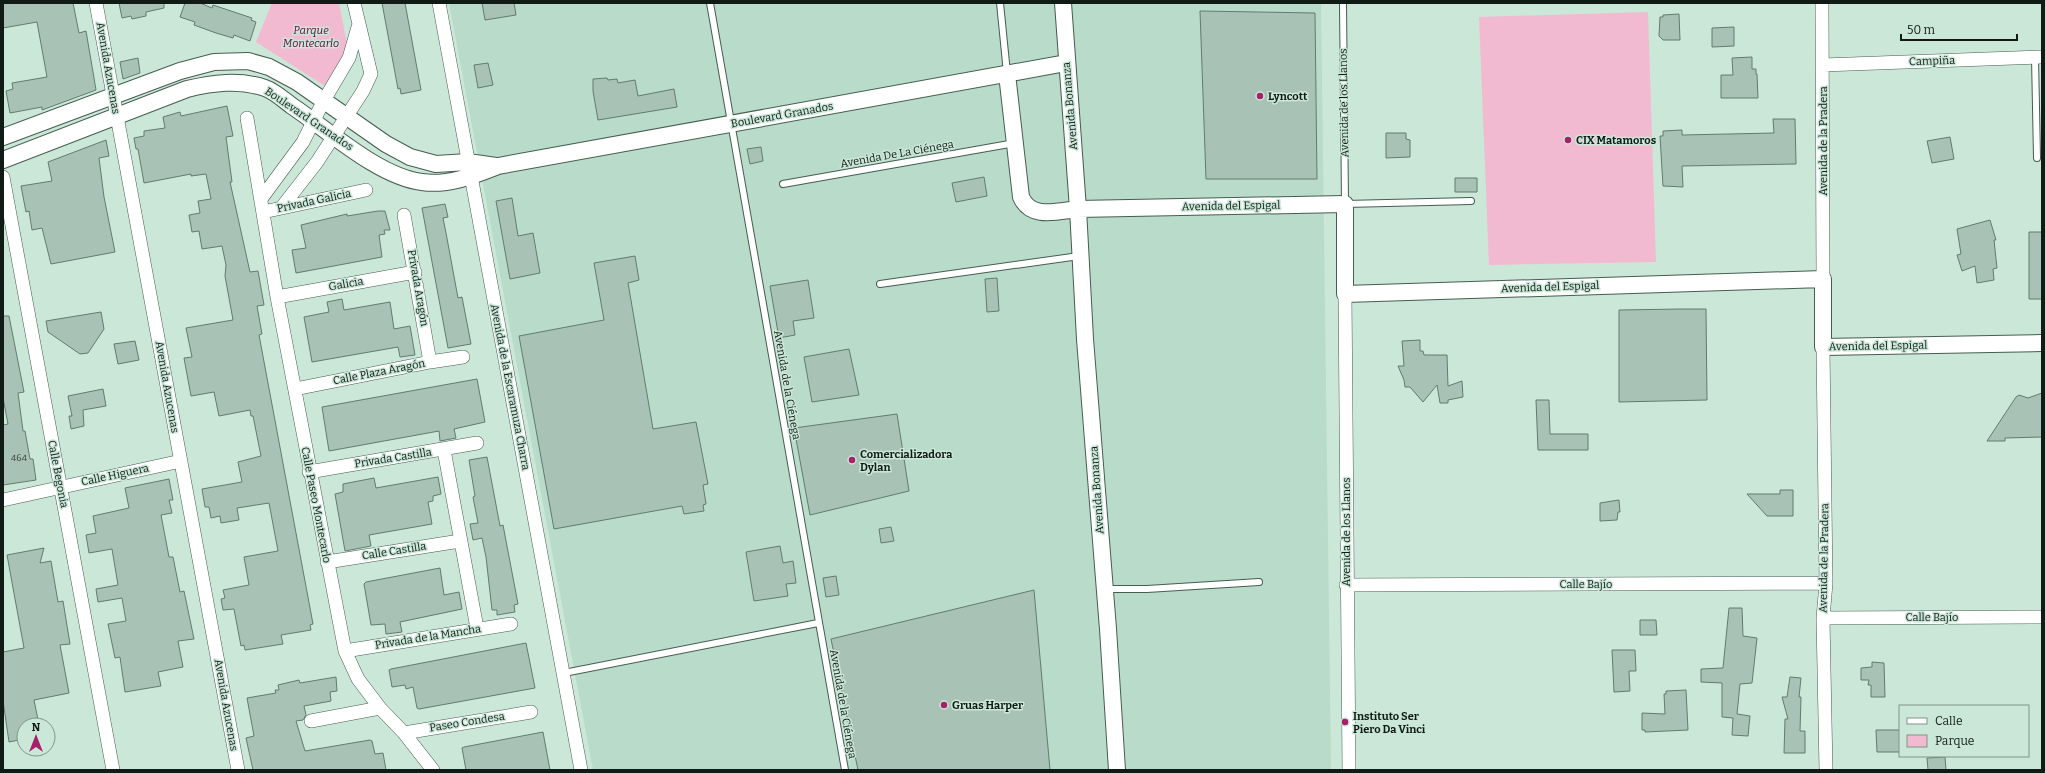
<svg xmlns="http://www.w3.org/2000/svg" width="2045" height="773" font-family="Bitter,serif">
  <rect width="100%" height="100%" fill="#cbe7d8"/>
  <path fill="#b9dbc9" d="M449 3H1321L1331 770H593Z"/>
  <path fill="#f1bad0" d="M272 3H339L349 54 328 88 256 42Z
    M1648 12 1656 262 1489 265 1479 17Z"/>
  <path fill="#a8c3b5" stroke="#627b6e" d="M3 3H73L79 33 86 31 96 90 42 110V107L10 113 6 91 13 89 12 83 47 77 37 22 3 28Z
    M119 3H164V8L146 12V16L132 19 131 16 122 18Z
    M185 3H200L212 8 213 5 252 18 251 20 256 22 250 41 234 35 233 38 216 33 194 25 195 22 180 17Z
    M382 3H405L421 90 401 94 400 88 398 89Z
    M482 3H514L516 15 485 20Z
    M1200 11 1315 13 1317 179H1206Z
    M1679 14 1680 40H1663L1659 36 1660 17H1663V15Z
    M1734 27V46L1712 47V28Z
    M1752 57V69H1756V74H1757L1758 98H1721V75H1733L1732 58Z
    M138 58 140 73 123 79 120 62Z
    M488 63 493 85 478 88 474 65Z
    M607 78 608 80 617 79 618 83 635 80 638 96 674 89 677 107 598 120 593 91V79Z
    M227 106 233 136 226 137 232 182H230L250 272 258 271 264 305 257 306 262 334 259 335 313 624 310 625 311 630 281 635 283 644 245 650 244 645 241 646 234 609 223 610 221 599 225 598 223 590 249 585 244 557 278 551 269 503 237 508 239 520 221 523 220 516 211 518 209 507H205L202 489 242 482 238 462 261 456 253 416H251L250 410 219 416 214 392 191 396 184 358 192 357 186 328 233 320 225 276 226 265 222 246 202 249 199 231 192 232 189 215 200 213 198 201 211 199 206 174 191 176V174L144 183 138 149H136L134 138 144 136V131L165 128 163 117 180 112 181 116Z
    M1773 119H1795L1796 164 1682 166 1683 187 1663 186 1660 136H1663V131L1682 130V135L1774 133Z
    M1386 133H1406V139L1410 140V157L1386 158Z
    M1950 137 1954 159 1932 163 1927 141Z
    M106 140 109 156 99 158 104 197 115 252 51 264 42 228 32 230 29 211 26 212 21 186 52 181 48 162Z
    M761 147 763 161 750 164 747 149Z
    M984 177 987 196 956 202 952 183Z
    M1455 178H1477V192H1455Z
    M512 198 518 236 533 233 540 273 510 279 496 201Z
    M445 204 448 217 443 218 446 233 458 298 462 297 471 344 448 348 422 208Z
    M378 211H385L390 230H384L385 234 379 235 382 257 296 273 292 250 306 248 301 225 347 214V216Z
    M1990 220 1996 240H1994L1997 268 1993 269 1994 280 1977 283 1975 266 1962 271 1957 255 1961 254 1957 229Z
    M2029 232H2042V299H2029Z
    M635 256 639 280 628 283 653 429 696 422 708 484 703 485 706 504 703 505 704 511 684 514 682 506 554 529 519 336 604 320 594 263Z
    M997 278 999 311 987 312 985 279Z
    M808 280 814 318 793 321 795 335 779 338 770 286Z
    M342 299 344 310 390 302 394 329 410 326 415 355 400 357 398 347 312 362 304 317 329 312 327 302Z
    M1681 309H1706L1707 400 1619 402V310Z
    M101 312 104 329 88 353 80 354 48 332 46 321Z
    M3 316H9L24 392 18 393 23 431H25L30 459H33L36 480 3 485V425L8 424 3 398Z
    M1420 340V351H1423L1424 355H1447L1448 386 1462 381 1463 397 1448 400V403H1440L1437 385 1423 402 1410 387H1405L1404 380 1398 366H1404L1402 341Z
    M135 341 139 360 118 364 114 344Z
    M849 349 859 395 812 402 804 357Z
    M477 379 485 422 454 429 456 438 440 441 439 431 329 451 322 407Z
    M103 389 106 406 83 410 84 426 71 429 69 416H72L68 396Z
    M2042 393V437L2005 438V441H1987L2016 397 2019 395 2028 398Z
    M1536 400H1549L1550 434H1588V450H1538Z
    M897 414 909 491 810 515 794 428Z
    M487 457 500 526 503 525 518 604 514 605 515 612 497 615V610H492L486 557 482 538 473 540 470 524 478 523 473 497 475 496 469 460Z
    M438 477 441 494 433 496V501L428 502 432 524 369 535 371 546 345 551 335 494 343 492V484L374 478 376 488Z
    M169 479 173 500H169L172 513 161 515 169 557H173L180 592 184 591 194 639 178 641 183 667 158 672 161 686 125 692 120 657 115 658 108 624 126 621 122 598 98 602 96 589 118 585 112 549 89 553 86 535 96 533 93 516 129 508 125 488Z
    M1780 490H1793V516H1767L1747 494H1780Z
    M1619 500 1620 512H1618L1617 520 1600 521V503Z
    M891 527 894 541 881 543 879 529Z
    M780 546 783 563 793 561 796 583 786 584 788 596 754 601 746 552Z
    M44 548 40 563 51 561 58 602 63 601 70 644 60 645 69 693 34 700 39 725H24V739L9 742 3 701V652L24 648 7 555Z
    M440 568 444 595 459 592 462 609 400 622 402 632 386 634 385 624 371 625 364 584 366 582Z
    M836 576 839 595 826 597 823 578Z
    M1034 590 1050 770H858L831 639Z
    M1729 608H1742L1743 636 1757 638 1752 683 1740 684 1737 714 1750 716 1748 736 1732 735 1733 718 1722 717V683L1701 682V669L1723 668Z
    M1640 620H1656L1657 635H1640Z
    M526 643 535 688 419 709 417 708 413 687 406 689 405 685 392 687 389 670 391 669Z
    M1612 650H1635L1636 671H1629L1630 691 1614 692Z
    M1872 662 1884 663 1885 697H1871V685H1868L1869 680H1861V668L1872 667Z
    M336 677 337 691 330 692 331 701 304 706 306 715 303 720 296 721 305 751 370 740 372 741 375 754 383 753 386 770H253L246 738 254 736 247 698 276 693 275 690H279L278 685 299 680 300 683Z
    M1790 677 1801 678 1799 697H1801L1800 731H1805V753H1784L1785 719H1788L1782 697H1787Z
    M1686 690 1688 730 1645 732V730H1642V713L1665 714 1664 694H1666V691Z
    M1876 730H1900V752H1877Z
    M543 732 550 770H466L462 748 464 747Z
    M1945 757 1946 770H1928L1927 758Z"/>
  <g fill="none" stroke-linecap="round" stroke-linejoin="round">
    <defs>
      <path id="service" d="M710 3 845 770
        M1000 3 1007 73
        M1343 3 1345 204 1471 201
        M2035 57 2037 158
        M783 184 1015 143
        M880 284 1079 256
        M1106 589H1147L1259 582
        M564 673 818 623"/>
      <path id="minor" d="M96 3 238 770
        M439 3 581 770
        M1822 3 1823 279
        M1823 65 2042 57
        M247 118 277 297 345 651 358 679 380 708 404 733 433 770
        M3 177 113 770
        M261 199 303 142 323 102 349 58 358 27
        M282 207 317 162 363 91 371 74 354 3
        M263 212 366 190
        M404 215 430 362
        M1345 294 1349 770
        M277 297 415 272
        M1823 347 1826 583 1823 618 1826 770
        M295 389 430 362 463 357
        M444 450 477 628
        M309 472 477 443
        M3 500 181 461
        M327 562 460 541
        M1346 585 1826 583
        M1823 618 2042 617
        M345 651 511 624
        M311 721 380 708
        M404 733 531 712"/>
      <path id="tertiary" d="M1063 3 1078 209 1085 339 1108 629 1117 770
        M1007 74 1021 197C1031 220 1058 211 1078 209L1345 204V294L1823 279V347L2042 343
        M3 137 180 71 214 62 248 61 269 67 297 82 386 144 410 157 436 164 468 162 496 166
        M3 160 187 89C212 83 239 79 265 88 274 91 284 100 292 106 328 130 379 177 422 182 448 186 475 175 498 166L1066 63"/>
    </defs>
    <use href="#service" stroke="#455d51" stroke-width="8"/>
    <use href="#minor" stroke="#455d51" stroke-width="14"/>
    <use href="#tertiary" stroke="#455d51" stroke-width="18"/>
    <use href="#service" stroke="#fff" stroke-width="6"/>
    <use href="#minor" stroke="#fff" stroke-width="13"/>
    <use href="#tertiary" stroke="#fff" stroke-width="16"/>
  </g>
  <g fill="#a72069" stroke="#cbe7d8" stroke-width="1.5">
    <circle cx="1260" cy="96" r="4"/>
    <circle cx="1568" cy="140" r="4"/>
    <circle cx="852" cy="460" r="4"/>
    <circle cx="944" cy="705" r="4"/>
    <circle cx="1345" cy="722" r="4"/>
  </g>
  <g text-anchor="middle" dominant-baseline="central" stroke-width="3" stroke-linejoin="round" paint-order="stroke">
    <g font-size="9" fill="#37453e">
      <text x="19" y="458">464</text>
    </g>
    <g font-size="11" font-style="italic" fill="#65043c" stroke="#cbe7d8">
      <text x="311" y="30">Parque<tspan x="311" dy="13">Montecarlo</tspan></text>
    </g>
    <g font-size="11" fill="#111b16" stroke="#cbe7d8">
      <text transform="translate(1932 61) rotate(-2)">Campiña</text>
      <text transform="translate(108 68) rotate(80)">Avenida Azucenas</text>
      <text transform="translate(1344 103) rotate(-91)">Avenida de los Llanos</text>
      <text transform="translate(1070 106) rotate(-95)">Avenida Bonanza</text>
      <text transform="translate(782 115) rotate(-10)">Boulevard Granados</text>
      <text transform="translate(309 119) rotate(34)">Boulevard Granados</text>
      <text transform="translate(1823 141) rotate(-90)">Avenida de la Pradera</text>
      <text transform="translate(897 154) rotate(-10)">Avenida De La Ciénega</text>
      <text transform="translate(314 201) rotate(-12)">Privada Galicia</text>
      <text transform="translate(1231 206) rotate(-1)">Avenida del Espigal</text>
      <text transform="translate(346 284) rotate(-10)">Galicia</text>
      <text transform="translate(1550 287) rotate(-2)">Avenida del Espigal</text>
      <text transform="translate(418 288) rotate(80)">Privada Aragón</text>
      <text transform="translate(1878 346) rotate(-1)">Avenida del Espigal</text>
      <text transform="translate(379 372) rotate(-11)">Calle Plaza Aragón</text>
      <text transform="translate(787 385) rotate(80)">Avenida de la Ciénega</text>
      <text transform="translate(167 387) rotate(80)">Avenida Azucenas</text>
      <text transform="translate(510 387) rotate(79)">Avenida de la Escaramuza Charra</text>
      <text transform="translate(393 458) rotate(-9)">Privada Castilla</text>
      <text transform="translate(58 474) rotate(79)">Calle Begonia</text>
      <text transform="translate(115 475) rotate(-12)">Calle Higuera</text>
      <text transform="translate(1097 490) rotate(-94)">Avenida Bonanza</text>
      <text transform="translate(316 505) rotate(79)">Calle Paseo Montecarlo</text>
      <text transform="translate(1346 532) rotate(-90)">Avenida de los Llanos</text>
      <text transform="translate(394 551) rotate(-9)">Calle Castilla</text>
      <text transform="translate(1824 558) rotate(-89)">Avenida de la Pradera</text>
      <text x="1586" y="584">Calle Bajío</text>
      <text x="1932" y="617">Calle Bajío</text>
      <text transform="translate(428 637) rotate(-9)">Privada de la Mancha</text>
      <text transform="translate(843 704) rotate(80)">Avenida de la Ciénega</text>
      <text transform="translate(226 705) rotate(80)">Avenida Azucenas</text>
      <text transform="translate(467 722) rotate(-9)">Paseo Condesa</text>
    </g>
    <g font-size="11" font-weight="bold" fill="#111b16" stroke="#cbe7d8" text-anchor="start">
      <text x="1268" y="96">Lyncott</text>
      <text x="1576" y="140">CIX Matamoros</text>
      <text x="860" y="454">Comercializadora<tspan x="860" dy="13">Dylan</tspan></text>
      <text x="952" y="705">Gruas Harper</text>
      <text x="1353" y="716">Instituto Ser<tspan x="1353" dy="13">Piero Da Vinci</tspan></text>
    </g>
  </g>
  <rect width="2045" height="773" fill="none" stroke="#111b16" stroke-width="8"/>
  <rect x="1899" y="705" width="130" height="52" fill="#cbe7d8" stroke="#81958a"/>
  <rect x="1907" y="718" width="20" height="6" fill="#ffffff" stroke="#81958a"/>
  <text x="1935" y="725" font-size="12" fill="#111b16">Calle</text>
  <rect x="1907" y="735" width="20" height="12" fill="#f1bad0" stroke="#81958a"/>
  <text x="1935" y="745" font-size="12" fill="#111b16">Parque</text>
  <g transform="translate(36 737)"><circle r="19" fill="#cbe7d8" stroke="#81958a"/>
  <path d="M0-3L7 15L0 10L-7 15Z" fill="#a72069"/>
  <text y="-6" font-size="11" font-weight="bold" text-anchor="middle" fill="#111b16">N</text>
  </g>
  <path d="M1901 34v6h116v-6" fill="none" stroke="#111b16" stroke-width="2"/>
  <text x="1907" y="34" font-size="12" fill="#111b16" stroke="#cbe7d8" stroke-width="3" paint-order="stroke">50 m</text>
</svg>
